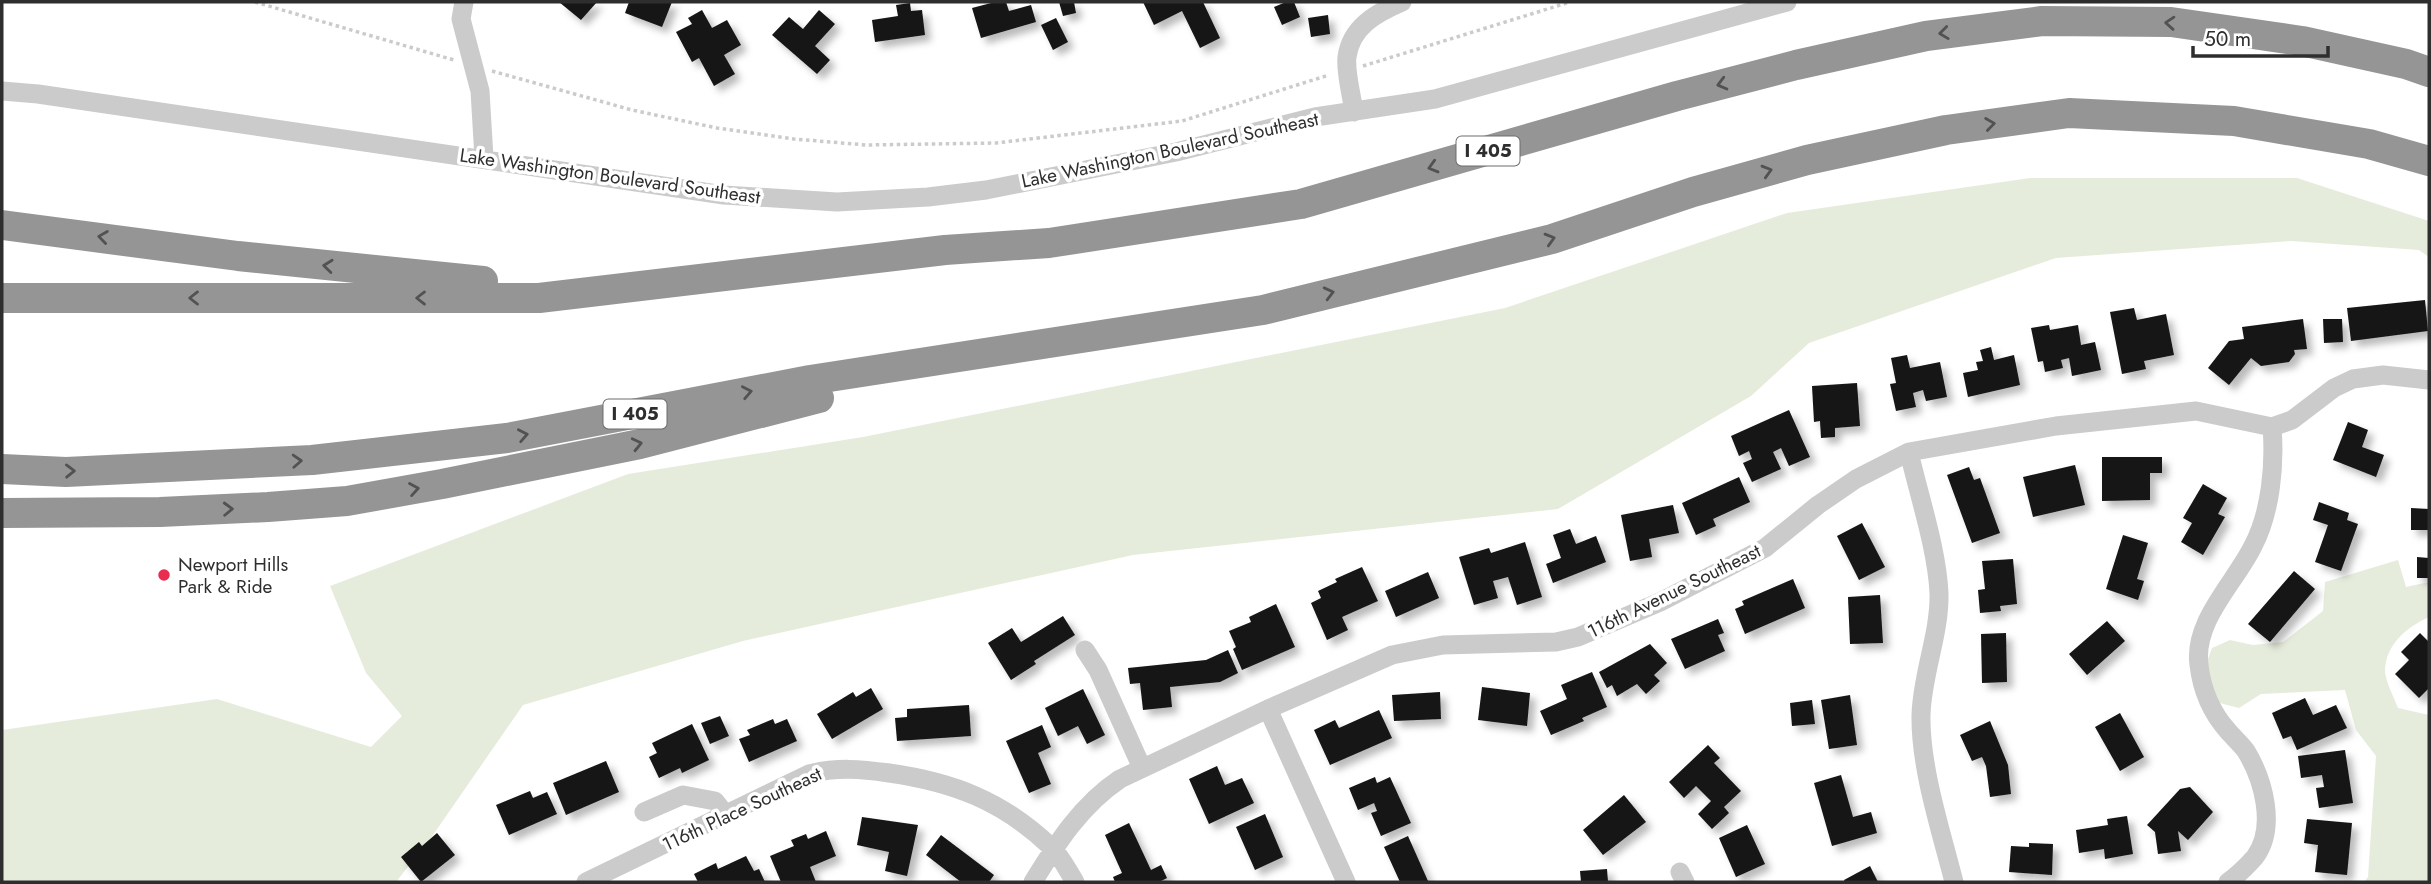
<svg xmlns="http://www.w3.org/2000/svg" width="2431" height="884" font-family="Jost,sans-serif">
  <defs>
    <filter id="shadow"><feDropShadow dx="6" dy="6" stdDeviation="3.5" flood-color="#0004"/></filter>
  </defs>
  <rect width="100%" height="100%" fill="#fff"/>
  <path fill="#e6ecdc" d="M2030 178H2297L2429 221V257L2419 250 2291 241 2056 258 1809 343 1751 396 1558 509 1133 555 743 641 523 705 433 835 396 882H2V730L217 699 371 747 402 716 366 673 330 586 628 474 863 437 1505 308 1787 213Z
    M2398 560 2406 587 2429 582V617C2407 627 2386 644 2385 670 2385 681 2394 697 2398 708L2429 715V882H2364L2368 877 2376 756 2356 730 2345 690 2261 694 2239 708 2216 702 2205 667 2212 648 2230 640 2253 645 2283 642 2323 611 2325 582Z"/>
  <path fill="#151515" filter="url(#shadow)" d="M559 2H597L581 20Z
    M629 2H672L662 27 625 13Z
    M995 2H1006L1009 11 1031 5 1036 22 981 38 972 8Z
    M1059 2H1074L1076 13 1063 16Z
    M1143 2H1203L1220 38 1200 48 1182 11 1154 25Z
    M1286 2H1294L1300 17 1282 25 1274 7Z
    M910 3 911 11 922 10 925 35 875 42 872 20 898 16 896 5Z
    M702 10 712 28 727 20 741 45 724 55 735 74 714 86 699 58 692 62 676 32 692 24 688 18Z
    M819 10 835 24 815 46 830 60 817 74 772 35 789 17 803 29Z
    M1328 15 1330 34 1311 37 1308 18Z
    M1056 18 1068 42 1053 50 1041 25Z
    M2425 300 2428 331 2351 341 2347 308Z
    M2134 308 2137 320 2166 314 2174 355 2144 361 2146 369 2122 374 2110 312Z
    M2303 319 2307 349 2294 350 2295 354 2289 362 2261 366 2251 358 2229 385 2208 368 2229 341 2244 339 2242 327Z
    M2323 319H2342L2343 342 2324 343Z
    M2049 325 2050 330 2078 325 2081 345 2095 342 2101 370 2072 376 2069 358 2061 360 2063 368 2045 372 2043 361 2038 362 2031 328Z
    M1991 347 1994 360 2014 355 2020 385 1968 397 1963 373 1978 370 1976 362 1983 361 1980 350Z
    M1907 355 1910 368 1940 362 1947 397 1926 401 1923 390 1913 393 1916 407 1896 411 1890 384 1896 383 1891 358Z
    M1857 383 1860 426 1835 428V437L1821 438 1820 421 1814 422 1812 386Z
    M1789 410 1810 457 1789 466 1781 448 1773 452 1781 469 1752 482 1743 463 1752 459 1749 451 1739 456 1731 436Z
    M2348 422 2368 430 2362 447 2384 455 2376 477 2333 460Z
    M2102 457H2162V473H2150V500L2102 501Z
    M2075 465 2085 505 2033 517 2023 477Z
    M1969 467 1974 480 1980 478 2000 533 1972 543 1947 475Z
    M1739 477 1750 502 1713 519 1716 526 1696 535 1682 503Z
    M2203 484 2227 498 2218 514 2225 517 2203 555 2181 542 2192 523 2183 518Z
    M2319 502 2349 513 2347 520 2358 524 2341 571 2315 562 2328 525 2313 520Z
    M1673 505 1679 533 1649 539 1652 557 1630 561 1621 515Z
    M2411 508 2429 509V530H2411Z
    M1862 523 1885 567 1859 580 1837 536Z
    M1570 529 1576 544 1596 536 1606 562 1553 583 1546 564 1561 558 1553 535Z
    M2123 535 2148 543 2137 579 2144 581 2138 600 2106 589Z
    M1525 542 1542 597 1517 605 1508 577 1493 581 1498 598 1474 605 1459 557 1489 548 1491 553Z
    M2417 557 2429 558V578H2417Z
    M2013 559 2017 604 2000 606 2001 611 1980 613 1978 590 1985 589 1982 561Z
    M1362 567 1378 601 1342 617 1348 630 1327 640 1311 603 1321 598 1318 591 1337 582 1335 579Z
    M2294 571 2315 589 2270 642 2248 624Z
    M1428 572 1439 598 1396 617 1385 591Z
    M1793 579 1805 608 1745 634 1735 609 1744 605 1742 601Z
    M1880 595 1883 643 1850 644 1848 597Z
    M1276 604 1295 647 1242 670 1233 649 1236 647 1229 631 1251 622 1249 617Z
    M1063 616 1075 635 1034 661 1036 664 1011 680 988 643 1012 628 1021 642Z
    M1718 619 1724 633 1718 635 1725 651 1685 669 1671 639Z
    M2107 621 2125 641 2087 675 2069 654Z
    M2006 633 2007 682 1982 683 1981 634Z
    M2420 633 2429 642V688L2419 698 2395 674 2409 660 2401 652Z
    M1650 644 1667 663 1654 675 1660 681 1646 694 1637 684 1617 696 1612 685 1607 688 1599 672Z
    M1228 650 1238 673 1220 682 1170 687 1172 707 1143 710 1140 683 1130 684 1128 668 1206 660Z
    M1592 672 1607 707 1582 718 1584 721 1551 735 1540 711 1567 699 1561 685Z
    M1482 687 1530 693 1527 726 1478 720Z
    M871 688 883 709 832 739 817 714 853 692 856 697Z
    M1083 689 1105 735 1087 744 1078 726 1058 736 1045 708Z
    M1440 692 1441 719 1394 721 1392 695Z
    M1850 695 1857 745 1829 749 1821 700Z
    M2305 698 2313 715 2336 705 2347 728 2297 750 2291 736 2283 739 2272 713Z
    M1812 700 1815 724 1792 726 1790 703Z
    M969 705 971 736 897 741 895 718 907 717V709Z
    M1379 710 1392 738 1330 765 1314 730 1335 720 1339 728Z
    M2120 713 2144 757 2120 771 2095 727Z
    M720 716 729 736 710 744 701 723Z
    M773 719 775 724 787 719 797 741 749 762 739 739 750 735 747 730Z
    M1990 721 2008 765 2011 794 1990 797 1986 766 1982 757 1972 761 1960 735Z
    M692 724 709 760 682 773 680 768 659 778 649 757 657 753 652 743Z
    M1042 725 1051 747 1038 753 1051 784 1029 793 1006 741Z
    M1708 745 1720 758 1714 763 1741 791 1724 807 1729 813 1712 829 1698 814 1711 801 1696 786 1684 798 1669 782Z
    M2345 750 2353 803 2319 808 2316 788 2324 787 2322 775 2301 778 2298 756Z
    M606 761 619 792 566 815 553 783Z
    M1217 766 1225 785 1242 778 1254 803 1209 824 1189 779Z
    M1841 775 1853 817 1871 812 1877 833 1832 846 1814 783Z
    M1375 777 1377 783 1390 777 1411 823 1381 836 1371 813 1377 811 1374 803 1358 810 1349 788Z
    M2190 787 2213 812 2188 840 2178 831 2181 851 2158 854 2155 832 2147 825 2180 789Z
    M530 791 533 798 547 792 557 814 509 835 496 805Z
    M1624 795 1646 822 1603 855 1583 830Z
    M1265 814 1283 857 1255 870 1236 827Z
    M2127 816 2133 854 2105 859 2104 849 2079 853 2076 830 2108 825 2107 819Z
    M862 817 918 825 907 876 885 871 889 852 857 845Z
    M2307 819 2352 823 2347 875 2315 872 2318 845 2304 843Z
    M1129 823 1151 870 1161 865 1167 878 1159 882H1115L1113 877 1122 873 1105 835Z
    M1747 825 1765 864 1736 877 1719 838Z
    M826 831 836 856 810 867 816 882H781L770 856 794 846 791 840 806 834 808 839Z
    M437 833 455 855 421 882 401 857 419 842 422 846Z
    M941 835 994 875 989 882H961L926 855Z
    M1408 836 1428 881 1425 882H1400L1384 847Z
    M2029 843 2053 844 2052 875 2009 872 2011 846 2029 847Z
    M746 856 754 871 759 869 765 882H698L694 874 716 863 718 869Z
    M1870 866 1878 882H1845L1844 880Z
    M1607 869 1608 882H1581L1580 871Z"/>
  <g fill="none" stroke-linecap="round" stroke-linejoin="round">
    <path stroke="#cbcbcb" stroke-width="3.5" stroke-dasharray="3.5 3.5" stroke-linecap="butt" d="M255 2 454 60
      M1363 66 1570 2
      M492 71 632 110 717 128 794 139 866 145 996 143 1182 121 1329 75"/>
    <path stroke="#cbcbcb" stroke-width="19" d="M464 2 461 19 480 91 484 158
      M2 91 38 94 724 195 837 202 928 197 986 190 1176 152 1315 117 1435 99 1787 2
      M1354 112C1352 97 1345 71 1347 57 1351 27 1376 13 1402 2
      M1909 452C1919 496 1937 549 1939 593 1940 634 1922 674 1921 715 1920 767 1941 831 1954 882
      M1085 650 1098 670 1142 768
      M1268 709 1346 882
      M644 812 683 795 715 801 726 815
      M1680 872 1685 882
      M586 882 809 774C837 767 861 769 889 773 953 782 1003 801 1051 847 1061 856 1068 871 1075 882
      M1033 882C1057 843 1081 805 1120 779L1268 709 1392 655 1443 645 1556 642 1578 637 1660 602 1765 548 1818 505 1856 479 1909 452 2056 426 2196 411 2272 427 2292 420 2334 388 2353 379 2383 375 2429 380
      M2228 882C2238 875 2247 866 2255 857 2277 827 2263 779 2246 751 2241 744 2234 738 2228 731 2211 712 2202 691 2199 665 2193 621 2235 583 2253 546 2271 512 2275 464 2272 427"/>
    <path stroke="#959595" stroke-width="30" d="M2 225 238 256 483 281
      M2 298H539L945 250 1049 243 1301 204 1677 96 1796 65 1926 36 2042 21 2171 22 2302 41 2406 64 2429 72
      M2 469 66 472 312 460 507 438 810 380 1263 310 1552 239 1693 192 1807 160 1946 130 2069 113 2234 121 2369 144 2429 161
      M2 513 160 512 268 507 347 501 442 484 640 444 819 398"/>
  </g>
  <defs><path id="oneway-chevron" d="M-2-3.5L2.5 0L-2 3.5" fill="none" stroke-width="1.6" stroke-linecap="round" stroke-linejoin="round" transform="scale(1.75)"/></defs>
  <g stroke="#525252">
    <use href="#oneway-chevron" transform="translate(2170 23) rotate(-176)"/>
    <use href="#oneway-chevron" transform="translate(1944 33) rotate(173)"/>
    <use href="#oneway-chevron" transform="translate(1722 84) rotate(165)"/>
    <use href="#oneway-chevron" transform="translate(1990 124) rotate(-8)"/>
    <use href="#oneway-chevron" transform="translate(1433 167) rotate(164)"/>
    <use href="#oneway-chevron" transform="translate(1767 171) rotate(-16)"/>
    <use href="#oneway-chevron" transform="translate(103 237) rotate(-172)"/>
    <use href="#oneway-chevron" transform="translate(1550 239) rotate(-16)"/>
    <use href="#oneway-chevron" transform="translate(328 266) rotate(-174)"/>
    <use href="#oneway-chevron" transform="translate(1329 293) rotate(-14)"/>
    <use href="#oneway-chevron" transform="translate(194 298) rotate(-180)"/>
    <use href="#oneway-chevron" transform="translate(421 298) rotate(-180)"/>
    <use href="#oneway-chevron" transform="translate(747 392) rotate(-11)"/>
    <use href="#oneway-chevron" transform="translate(523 435) rotate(-11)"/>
    <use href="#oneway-chevron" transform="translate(637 444) rotate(-13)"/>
    <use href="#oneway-chevron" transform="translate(297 461) rotate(-3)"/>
    <use href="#oneway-chevron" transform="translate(70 471) rotate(-1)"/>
    <use href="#oneway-chevron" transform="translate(414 489) rotate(-10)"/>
    <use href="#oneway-chevron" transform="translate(228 509) rotate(-2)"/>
  </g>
  <circle fill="#ea2c50" stroke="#fff" stroke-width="2.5" cx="164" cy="575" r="7"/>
  <g text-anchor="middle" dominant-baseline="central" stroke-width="7" stroke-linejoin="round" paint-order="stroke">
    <g fill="#fff" stroke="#6d6d6d" stroke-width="2">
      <rect x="1456.5" y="136.5" width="63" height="29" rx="5"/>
      <rect x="603.5" y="399.5" width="63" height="29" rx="5"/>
    </g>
    <g font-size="18" font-weight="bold" fill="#2e2e2e">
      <text x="1488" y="151">I 405</text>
      <text x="635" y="414">I 405</text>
    </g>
    <g font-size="19" fill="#2e2e2e" stroke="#fff">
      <text transform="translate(1170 150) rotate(-12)">Lake Washington Boulevard Southeast</text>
      <text transform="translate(610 176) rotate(8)">Lake Washington Boulevard Southeast</text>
      <text transform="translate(1674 591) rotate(-26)">116th Avenue Southeast</text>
      <text transform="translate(742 809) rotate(-25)">116th Place Southeast</text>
    </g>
    <g font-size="19" fill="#2e2e2e" stroke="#fff" text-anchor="start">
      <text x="178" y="564">Newport Hills<tspan x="178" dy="22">Park &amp; Ride</tspan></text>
    </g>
  </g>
  <rect width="2431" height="884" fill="none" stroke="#2e2e2e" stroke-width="7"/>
  <path d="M2193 46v10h135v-10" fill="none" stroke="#2e2e2e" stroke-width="3.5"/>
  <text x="2204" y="46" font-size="21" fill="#2e2e2e" stroke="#ffffff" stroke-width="5" paint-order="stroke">50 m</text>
</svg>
